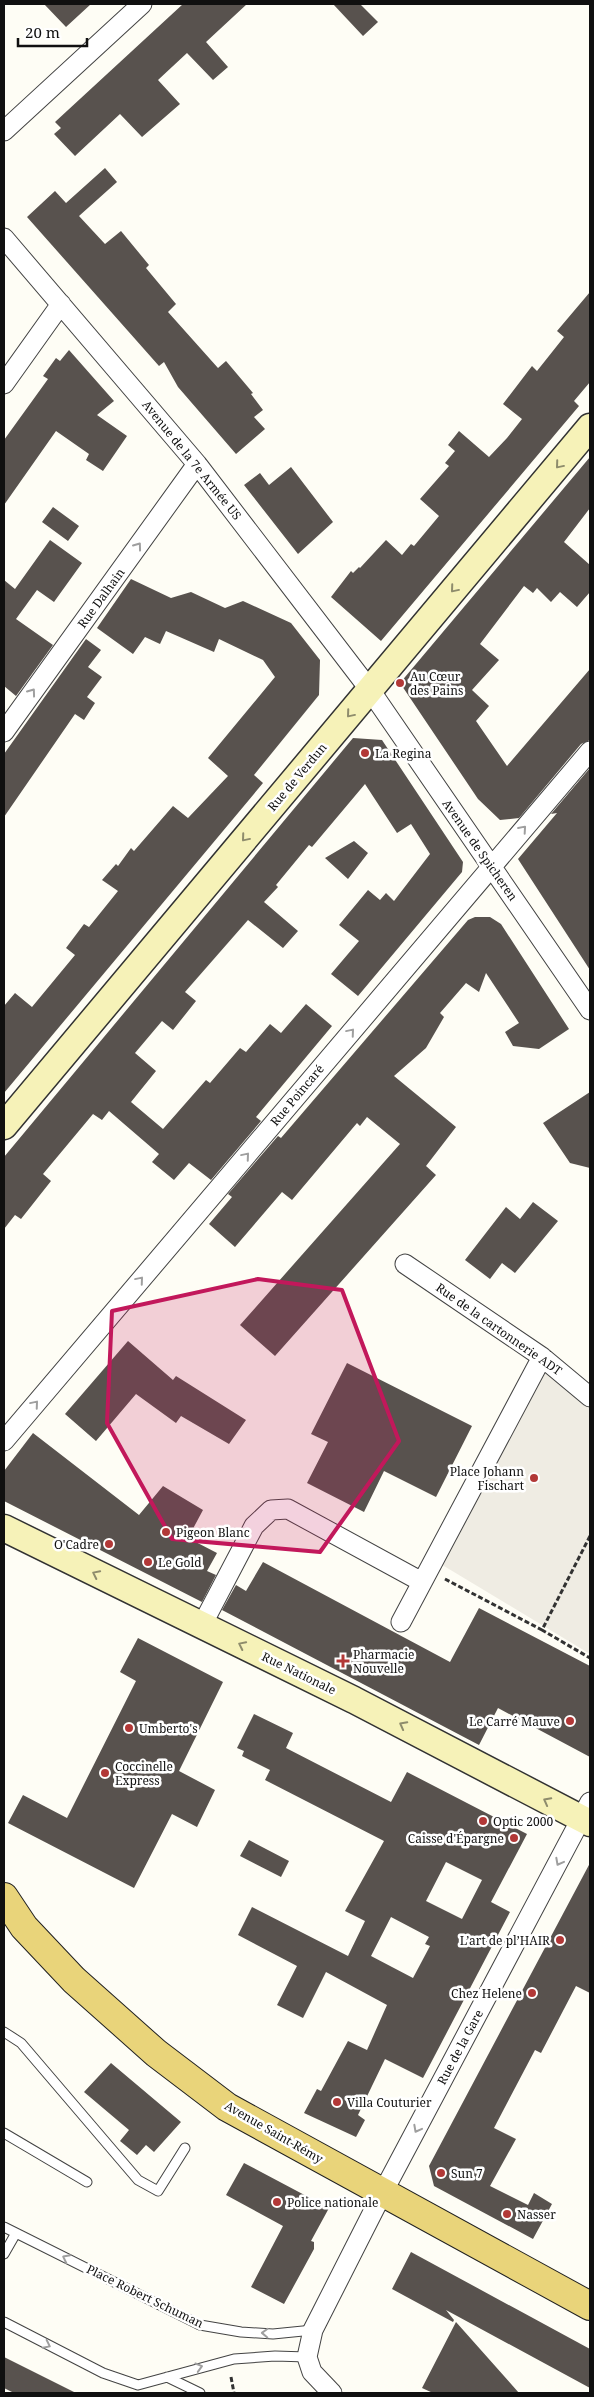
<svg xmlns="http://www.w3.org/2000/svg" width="594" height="2397" font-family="'Noto Serif',serif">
  <rect width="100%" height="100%" fill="#fefdf5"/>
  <path fill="#efece3" d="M542 1357 590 1397V1654L434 1560Z"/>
  <path fill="#58524e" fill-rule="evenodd" d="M44 4H91L66 27Z
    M183 4H247L206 42 228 67 213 80 187 53 158 80 180 104 142 137 120 114 75 156 54 134 61 128 55 122Z
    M333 4H360L378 22 363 36Z
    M105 168 117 182 79 216 105 244 121 231 149 265 146 268 176 304 168 312 218 368 226 361 253 393 251 394 263 410 254 417 265 429 236 454 178 387 164 362 159 366 27 217 55 191 66 203Z
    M590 292V382L574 401 579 406 381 641 331 597 351 571 353 573 359 567 360 568 386 540 402 555 411 544 414 546 439 516 420 499 449 466 445 463 455 451 448 445 459 431 489 457 507 438 522 419 503 404 532 366 537 371 564 337 557 331Z
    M69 350 114 401 97 415 127 436 103 471 86 460 89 454 56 431 4 505V440L48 379 43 376 56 358 60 361Z
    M590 457V508L564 542 590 565V592L577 607 560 592 551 602 537 588 533 593 524 586 480 644 499 660 472 690 489 706 476 721 507 766 590 669V740L581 744 519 818 500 820 478 799 400 683Z
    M291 467 333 522 298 554 244 485 260 473 269 485Z
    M53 507 79 526 68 541 42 522Z
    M50 540 82 563 54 602 37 590 16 619 53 645 16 696 4 686V580L15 589Z
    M131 579 171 598 191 592 225 608 243 601 291 623 320 660 319 695 254 775 263 783 4 1093V1006L15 993 32 1007 75 955 66 948 84 924 89 927 118 891 102 880 116 864 118 866 131 848 134 851 173 806 188 818 228 776 208 758 275 677 263 660 219 639 214 652 166 631 160 644 145 637 133 654 97 628Z
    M86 639 101 650 88 667 102 677 87 697 95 703 84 720 75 714 4 817V754Z
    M353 738 382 740 463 862 462 872 358 996 331 974 359 941 339 925 368 890 380 900 386 893 394 901 430 854 411 824 397 833 365 784 312 847 309 845 276 885 278 887 264 902 298 931 283 948 248 920 185 992 196 1001 173 1030 162 1021 135 1053 156 1071 131 1102 163 1129 206 1080 210 1083 240 1048 246 1052 270 1024 281 1033 306 1004 332 1026 256 1117 261 1121 211 1180 189 1163 174 1180 152 1162 159 1154 109 1111 102 1120 93 1114 43 1174 51 1181 21 1219 15 1215 4 1229V1157Z
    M590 768V970L518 859 557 813 551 814Z
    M354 841 368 853 348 879 325 858Z
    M475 917H490L501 924 569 1029 539 1049 513 1046 505 1032 519 1023 486 973 479 992 466 983 440 1013 444 1017 426 1048 394 1076 456 1127 426 1166 436 1175 275 1356 240 1325 400 1144 367 1117 360 1126 357 1123 292 1200 282 1192 235 1247 209 1224 232 1197 228 1194 278 1136 281 1138 468 920Z
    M590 1092V1168L570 1163 543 1123Z
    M533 1202 558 1221 515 1273 502 1263 490 1279 465 1260 506 1207 520 1219Z
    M128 1341 173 1380 176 1376 246 1420 229 1444 181 1416 176 1423 136 1394 96 1441 65 1414Z
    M347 1363 472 1426 436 1497 384 1471 364 1512 307 1483 328 1442 311 1434Z
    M33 1433 139 1515 163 1486 203 1510 188 1538 217 1553 207 1571 216 1575 202 1602 4 1501V1471Z
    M263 1562 450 1662 479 1608 590 1666V1757L498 1708 479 1745 222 1610 236 1585 246 1591Z
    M138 1638 223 1682 179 1771 215 1790 197 1827 172 1814 134 1888 8 1823 23 1795 67 1818 136 1681 120 1672Z
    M254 1714 293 1733 286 1748 391 1802 407 1772 527 1834 491 1902 510 1912 423 2078 385 2059 358 2115 365 2120 356 2137 304 2113 317 2089 321 2091 348 2041 367 2050 387 2005 326 1972 303 2018 277 2005 297 1966 238 1935 252 1907 348 1956 365 1921 345 1911 384 1841 265 1780 270 1770 242 1756 244 1751 237 1748ZM446 1862 482 1880 462 1919 426 1901ZM391 1917 429 1937 425 1944 430 1946 413 1978 371 1956Z
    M249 1840 289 1861 281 1877 240 1856Z
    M590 1863V1993L576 1986 541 2053 535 2050 494 2128 516 2139 490 2186 528 2205 534 2193 552 2204 533 2239 434 2186 429 2166Z
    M111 2063 181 2122 154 2152 146 2145 137 2155 120 2141 129 2130 84 2092Z
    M244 2163 329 2208 311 2241 314 2242V2249L284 2304 251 2287 283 2226 226 2195Z
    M411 2252 590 2349V2388L446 2310 454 2320 453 2322 392 2289Z
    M456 2322 519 2393H433L422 2388Z
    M4 2357 76 2393H14L4 2388Z"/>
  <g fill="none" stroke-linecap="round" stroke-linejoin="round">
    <defs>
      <path id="lane" d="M4 2032 21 2043 138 2180 158 2191 185 2148
        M4 2133 87 2182
        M4 2227 16 2233
        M4 2254 16 2233 200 2325 241 2332 273 2334 313 2330
        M4 2322 103 2373 138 2385 234 2359 275 2356 307 2357
        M167 2377 200 2393"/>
      <path id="street" d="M4 131 142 4
        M4 238 197 464 370 690 590 1010
        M4 384 61 304
        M4 732 197 464
        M405 1264 542 1357 590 1397
        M4 1441 590 751
        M401 1622 542 1357
        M202 1625 254 1526 271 1510 288 1509 422 1582
        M332 2393 312 2372 307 2357 313 2330 382 2194 590 1802"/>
      <path id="secondary" d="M4 1126 590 427
        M4 1528 354 1700 590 1823"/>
      <path id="primary" d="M4 1897 24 1927 74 1980 156 2053 227 2107 590 2306"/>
    </defs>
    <use href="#lane" stroke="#434343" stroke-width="11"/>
    <use href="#street" stroke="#434343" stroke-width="21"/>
    <use href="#secondary" stroke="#323232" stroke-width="29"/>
    <use href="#primary" stroke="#212121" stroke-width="30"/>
    <path stroke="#323232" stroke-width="3" stroke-dasharray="5 2.5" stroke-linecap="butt" d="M590 1536 542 1630 590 1658
      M445 1579 542 1630
      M231 2377 234 2393"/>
    <use href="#lane" stroke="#fff" stroke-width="9"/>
    <use href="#street" stroke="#fff" stroke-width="19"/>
    <use href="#secondary" stroke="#f6f2b8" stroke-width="26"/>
    <use href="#primary" stroke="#e9d47a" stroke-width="28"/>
  </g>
  <defs><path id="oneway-chevron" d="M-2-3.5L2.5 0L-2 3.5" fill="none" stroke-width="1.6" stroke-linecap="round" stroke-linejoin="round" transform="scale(1.25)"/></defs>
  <g stroke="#8e8c6c">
    <use href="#oneway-chevron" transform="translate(559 465) rotate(130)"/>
    <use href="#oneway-chevron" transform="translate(454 589) rotate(130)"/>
    <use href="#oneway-chevron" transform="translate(350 714) rotate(130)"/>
    <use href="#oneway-chevron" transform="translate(245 838) rotate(130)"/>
    <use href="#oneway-chevron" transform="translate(96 1574) rotate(-154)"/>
    <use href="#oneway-chevron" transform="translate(242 1645) rotate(-154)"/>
    <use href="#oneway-chevron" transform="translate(403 1725) rotate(-152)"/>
    <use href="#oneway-chevron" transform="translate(547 1801) rotate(-152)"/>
  </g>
  <g stroke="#9f9f9f">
    <use href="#oneway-chevron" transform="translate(138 546) rotate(-54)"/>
    <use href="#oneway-chevron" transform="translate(32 692) rotate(-54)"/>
    <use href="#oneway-chevron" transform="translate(523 829) rotate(-49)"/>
    <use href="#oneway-chevron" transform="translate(351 1032) rotate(-50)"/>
    <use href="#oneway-chevron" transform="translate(246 1156) rotate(-50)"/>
    <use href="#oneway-chevron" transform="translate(140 1280) rotate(-50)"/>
    <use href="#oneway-chevron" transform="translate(35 1404) rotate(-50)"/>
    <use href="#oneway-chevron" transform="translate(559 1862) rotate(118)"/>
    <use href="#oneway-chevron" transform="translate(417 2129) rotate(118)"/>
    <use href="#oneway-chevron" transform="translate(66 2258) rotate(-153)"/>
    <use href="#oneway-chevron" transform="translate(265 2333) rotate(-178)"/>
    <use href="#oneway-chevron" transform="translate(47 2345) rotate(26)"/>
    <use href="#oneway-chevron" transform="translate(199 2367) rotate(-16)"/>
  </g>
  <path fill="#c2185b" fill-opacity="0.2" stroke="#c2185b" stroke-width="4" stroke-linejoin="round" d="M258 1279 342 1290 399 1441 320 1552 172 1539 107 1423 112 1311Z"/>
  <g fill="#b23837" stroke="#fff" stroke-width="2">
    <circle cx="400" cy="683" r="5"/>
    <circle cx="365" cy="753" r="5"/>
    <circle cx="534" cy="1478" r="5"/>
    <circle cx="166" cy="1532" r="5"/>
    <circle cx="109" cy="1544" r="5"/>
    <circle cx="148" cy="1562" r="5"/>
    <path d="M340.5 1653.5h5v5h5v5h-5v5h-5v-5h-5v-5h5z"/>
    <circle cx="570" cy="1721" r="5"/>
    <circle cx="129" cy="1728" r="5"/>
    <circle cx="105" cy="1773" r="5"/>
    <circle cx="483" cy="1821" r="5"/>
    <circle cx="514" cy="1838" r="5"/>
    <circle cx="560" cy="1940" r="5"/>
    <circle cx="532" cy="1993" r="5"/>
    <circle cx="337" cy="2102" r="5"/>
    <circle cx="441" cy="2173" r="5"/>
    <circle cx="277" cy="2202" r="5"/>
    <circle cx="507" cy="2214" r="5"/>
  </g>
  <g text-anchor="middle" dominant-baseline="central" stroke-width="5" stroke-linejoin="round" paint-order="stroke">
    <g font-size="12" fill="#101010" stroke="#fff">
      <text transform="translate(192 460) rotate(51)">Avenue de la 7e Armée US</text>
      <text transform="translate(101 598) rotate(-54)">Rue Dalhain</text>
      <text transform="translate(297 777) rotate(-50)">Rue de Verdun</text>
      <text transform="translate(480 850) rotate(55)">Avenue de Spicheren</text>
      <text transform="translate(297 1095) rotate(-50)">Rue Poincaré</text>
      <text transform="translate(499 1329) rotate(35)">Rue de la cartonnerie ADT</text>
      <text transform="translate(299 1673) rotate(26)">Rue Nationale</text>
      <text transform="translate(460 2047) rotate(-62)">Rue de la Gare</text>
      <text transform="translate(274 2132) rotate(30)">Avenue Saint-Rémy</text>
      <text transform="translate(145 2296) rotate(26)">Place Robert Schuman</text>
    </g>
    <g font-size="12" fill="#101010" stroke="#fff" text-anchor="start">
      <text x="410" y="676">Au Cœur<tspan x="410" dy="14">des Pains</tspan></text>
      <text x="375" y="753">La Regina</text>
      <text x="524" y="1471" text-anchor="end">Place Johann<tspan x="524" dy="14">Fischart</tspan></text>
      <text x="176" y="1532">Pigeon Blanc</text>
      <text x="99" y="1544" text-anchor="end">O'Cadre</text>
      <text x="158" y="1562">Le Gold</text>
      <text x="353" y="1654">Pharmacie<tspan x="353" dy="14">Nouvelle</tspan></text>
      <text x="560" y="1721" text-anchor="end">Le Carré Mauve</text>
      <text x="139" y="1728">Umberto's</text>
      <text x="115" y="1766">Coccinelle<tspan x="115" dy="14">Express</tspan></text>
      <text x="493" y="1821">Optic 2000</text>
      <text x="504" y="1838" text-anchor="end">Caisse d'Épargne</text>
      <text x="550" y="1940" text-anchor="end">L’art de pl’HAIR</text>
      <text x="522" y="1993" text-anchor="end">Chez Helene</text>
      <text x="347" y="2102">Villa Couturier</text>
      <text x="451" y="2173">Sun 7</text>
      <text x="287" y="2202">Police nationale</text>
      <text x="517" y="2214">Nasser</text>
    </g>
  </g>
  <rect width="594" height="2397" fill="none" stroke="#101010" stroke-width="10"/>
  <path d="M18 38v8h69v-8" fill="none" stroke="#101010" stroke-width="2.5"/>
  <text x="25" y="38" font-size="15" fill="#101010" stroke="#ffffff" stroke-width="4" paint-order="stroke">20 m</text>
</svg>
